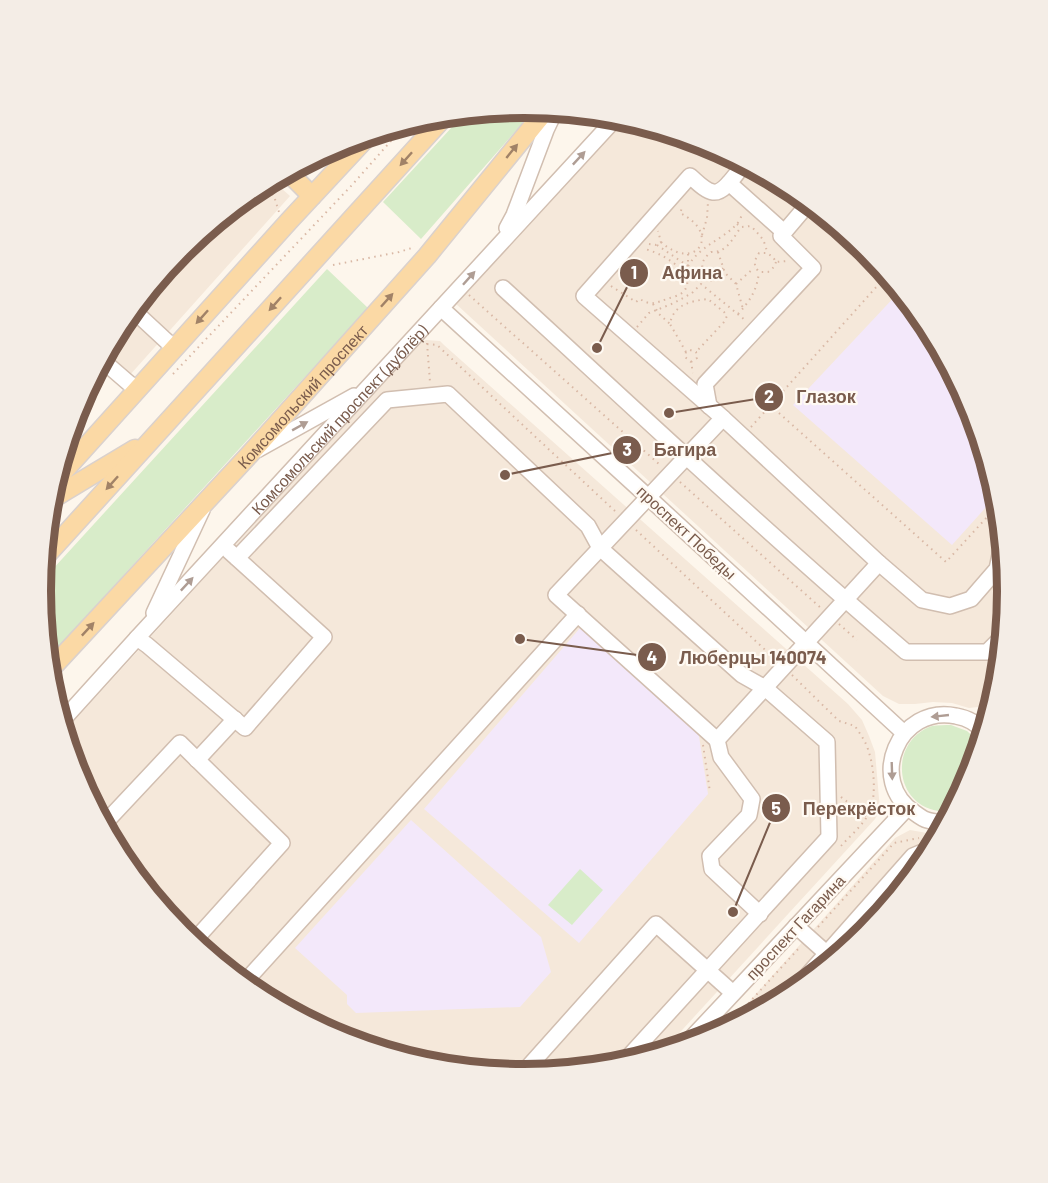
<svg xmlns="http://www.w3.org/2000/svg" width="1048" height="1183" font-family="Barlow,sans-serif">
  <rect width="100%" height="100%" fill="#fdf6ec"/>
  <path fill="#f5e8da" d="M624 119 709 145 793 190 866 250 926 323 971 407 998 498 1007 592 998 685 978 707 969 708 952 703 933 702 915 704H899L883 696 455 303Z
    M272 180 290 196 129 376 105 355 122 323 182 249 256 189Z
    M426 340 440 341 444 345 848 704 862 720 869 736 875 752 880 810 875 819 662 1052 618 1066 524 1075 429 1066 339 1038 255 993 182 933 122 860 77 776 64 732 416 346Z
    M910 830 927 833 941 831 926 860 866 934 792 994 723 1031 895 838Z"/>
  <path fill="#f3e8fa" d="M900 291 926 323 971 407 997 495 952 545 793 405Z
    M580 628 698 730 708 794 579 943 424 809Z
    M411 820 541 937 551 972 520 1007 356 1013 347 1004V995L295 948Z"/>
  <path fill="#d8ecc9" d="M524 108 535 109 421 239 383 202 464 114Z
    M327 269 368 308 47 659 41 591V582Z
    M951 725 967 731 981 744 971 777 952 811C948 811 943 812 938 811 893 804 889 741 932 726 938 725 945 725 951 725Z
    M580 869 603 890 572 925 548 905Z"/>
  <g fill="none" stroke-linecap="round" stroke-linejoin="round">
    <defs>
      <g id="minor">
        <path d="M729 183 784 232"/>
        <path d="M507 228 514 215 546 130 555 111"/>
        <path d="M503 288C637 411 769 535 906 652H987L1003 636"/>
        <path d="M441 308 648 497 904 733"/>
        <path d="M133 310 174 348"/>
        <path d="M102 360 131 385 135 391"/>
        <path d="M709 406 705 384 813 268 781 236 809 203"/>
        <path d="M723 418 879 563 717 740 556 595Z"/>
        <path d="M723 418 584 296 690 176C696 181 705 191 713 192 724 194 738 171 744 164"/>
        <path d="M257 450 354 396"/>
        <path d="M237 558 387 400 448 394 588 526 600 548 742 675 765 688 827 742 829 837 621 1065"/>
        <path d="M879 563 922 600 950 606 971 599 997 569 1001 550 1003 547"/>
        <path d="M154 613 202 510"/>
        <path d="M137 638 147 645 245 728 324 637 229 551"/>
        <path id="s1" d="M61 722 137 638 617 117"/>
        <path d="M979 726 990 713"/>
        <path d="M717 740 721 757 752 799 749 815 710 856 712 869 760 914"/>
        <path d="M197 760 235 719"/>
        <path d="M946 823C940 822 933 822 927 820 923 819 919 816 915 813 866 781 899 704 956 716 967 718 977 723 984 732"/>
        <path d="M103 825 180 743 282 843 193 942"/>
        <path d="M796 926 834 960"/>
        <path d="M243 984 578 614"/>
        <path d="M790 995 913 856 925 851H931"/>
        <path d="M684 1046 907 808"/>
        <path d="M521 1075 656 924 733 993"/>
      </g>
      <g id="major">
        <path d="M288 172 312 196"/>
        <path d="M55 481 289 221 368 136"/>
        <path d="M49 501 65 491 135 449"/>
        <path d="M44 558 445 116"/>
        <path id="s2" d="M48 672 249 455 427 256 546 110"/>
      </g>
    </defs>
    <use href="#minor" stroke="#d1beb0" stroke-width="18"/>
    <use href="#major" stroke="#dad1cd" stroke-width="21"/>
    <path stroke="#d9b8a5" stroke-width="2" stroke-dasharray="1.5 4.5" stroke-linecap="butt" d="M304 163 314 165 329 150
      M264 185 274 196 279 212
      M737 224 741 227 751 226C760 236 765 239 767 253
      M702 235 707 218 708 202
      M661 242C695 273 723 234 680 213L682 208 681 207
      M649 244 657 245 661 242 658 231
      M657 245 688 266 701 284
      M718 252 725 273 736 284 743 309
      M688 254V266
      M776 262 774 267 768 272H759C753 265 754 261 759 253H767L773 257 776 262 787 261
      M333 265 399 252 415 247
      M878 265 879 283
      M688 266C701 245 720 241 736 225 739 222 741 217 743 213
      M723 268 718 277 713 281 708 280C700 268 700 261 711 252 727 253 733 238 741 227
      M736 284 754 268
      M611 286 636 302 640 299C651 306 655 303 667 299 672 297 680 296 684 291 699 273 658 251 644 249
      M469 295 660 465
      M653 304 659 314 670 324
      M738 314C750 301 757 290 759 272
      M637 327 649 313 674 303 692 293 701 284 745 320
      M427 343 430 382
      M427 344 437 345 616 512
      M686 352 670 324C673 305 690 301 708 299L724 312 727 316 724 322 696 352
      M691 362 697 358 696 352 690 350 686 352 685 357 691 362 693 373
      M173 374 352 185 405 125
      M770 405 946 562 999 504
      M751 427 887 275
      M680 482 821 608
      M636 530 775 659
      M839 624 857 640
      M792 675 839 721 855 726C858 731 862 736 865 742 874 760 878 798 868 815 861 827 849 837 840 847
      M703 745 710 792
      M841 797 867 817
      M818 927 894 843 919 838
      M724 1030 800 947"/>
    <use href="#minor" stroke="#fff" stroke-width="15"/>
    <use href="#major" stroke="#fbd9a5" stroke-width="18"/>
  </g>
  <defs><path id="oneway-solid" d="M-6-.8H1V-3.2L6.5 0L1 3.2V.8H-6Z" transform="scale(1.5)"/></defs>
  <g fill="#a18267">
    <use href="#oneway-solid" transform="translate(512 151) rotate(-51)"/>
    <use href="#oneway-solid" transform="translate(406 159) rotate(132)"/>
    <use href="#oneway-solid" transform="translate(387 300) rotate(-48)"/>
    <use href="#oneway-solid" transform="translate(275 304) rotate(132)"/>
    <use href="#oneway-solid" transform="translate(202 317) rotate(132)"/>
    <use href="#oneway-solid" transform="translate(112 483) rotate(132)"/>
    <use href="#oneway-solid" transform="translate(88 629) rotate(-47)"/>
  </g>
  <g fill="#af9d94">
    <use href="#oneway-solid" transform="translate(579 158) rotate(-47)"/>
    <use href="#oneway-solid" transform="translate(469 278) rotate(-48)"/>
    <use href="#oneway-solid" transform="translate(300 426) rotate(-29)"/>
    <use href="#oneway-solid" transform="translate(187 584) rotate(-47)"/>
    <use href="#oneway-solid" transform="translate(940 716) rotate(174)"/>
    <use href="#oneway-solid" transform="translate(892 771) rotate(88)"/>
  </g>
  <g text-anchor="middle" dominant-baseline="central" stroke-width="4.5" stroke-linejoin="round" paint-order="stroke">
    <g font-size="16" fill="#7a5c4d" stroke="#fffaf3">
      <text stroke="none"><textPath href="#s2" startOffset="375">Комсомольский проспект</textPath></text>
      <text stroke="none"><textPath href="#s1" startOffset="411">Комсомольский проспект (дублёр)</textPath></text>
      <text transform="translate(687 532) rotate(43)">проспект Победы</text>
      <text transform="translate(795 927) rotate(-47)">проспект Гагарина</text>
    </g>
  </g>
  <path d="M0 0H1048V1183H0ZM51 591a473 473 0 1 1 946 0a473 473 0 1 1-946 0Z" fill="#f4ede6" fill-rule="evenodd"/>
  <path fill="none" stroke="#7a5c4d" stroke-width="8" d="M51 591a473 473 0 1 1 946 0a473 473 0 1 1-946 0Z"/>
  <path fill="none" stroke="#7a5c4d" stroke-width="2" d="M597 348L634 273M669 413L769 397M505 475L627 450M520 639L652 657M733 912L776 808"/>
  <g fill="#7a5c4d" stroke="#fffaf3" stroke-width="2">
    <circle cx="597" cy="348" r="6"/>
    <circle cx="669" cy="413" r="6"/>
    <circle cx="505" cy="475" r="6"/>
    <circle cx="520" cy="639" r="6"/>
    <circle cx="733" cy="912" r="6"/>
    <circle cx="634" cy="273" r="15"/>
    <circle cx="769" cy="397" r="15"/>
    <circle cx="627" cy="450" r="15"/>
    <circle cx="652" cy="657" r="15"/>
    <circle cx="776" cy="808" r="15"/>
  </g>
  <g font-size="18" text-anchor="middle" font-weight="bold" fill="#fff">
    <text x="634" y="279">1</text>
    <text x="769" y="403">2</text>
    <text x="627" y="456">3</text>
    <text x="652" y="664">4</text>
    <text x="776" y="815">5</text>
  </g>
  <g font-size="18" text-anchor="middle" font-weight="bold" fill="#7a5c4d" stroke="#fffaf3" stroke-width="4.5" stroke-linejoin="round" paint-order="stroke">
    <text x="692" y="279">Афина</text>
    <text x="826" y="403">Глазок</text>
    <text x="685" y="456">Багира</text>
    <text x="753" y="664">Люберцы 140074</text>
    <text x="859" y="815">Перекрёсток</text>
  </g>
</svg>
